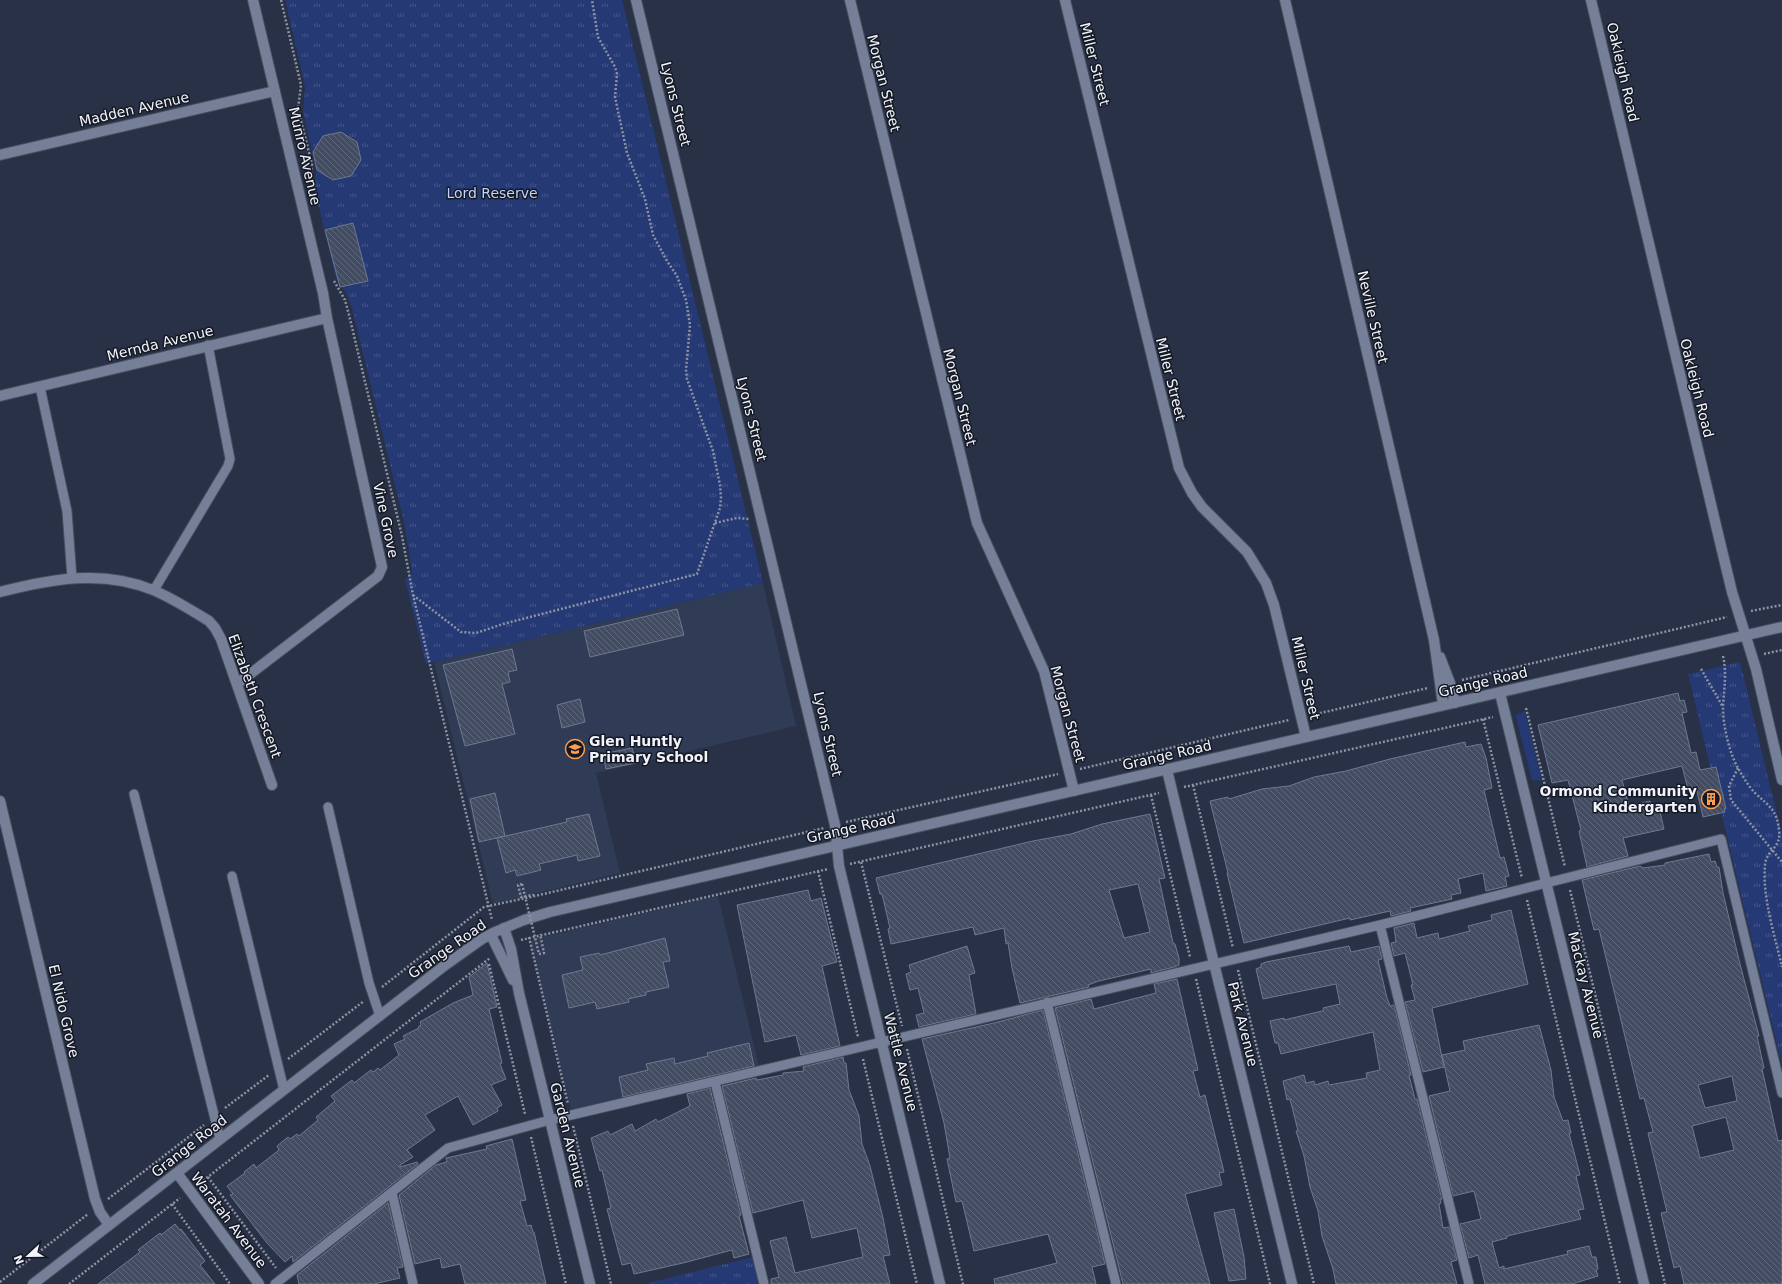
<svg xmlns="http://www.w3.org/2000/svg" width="1782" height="1284" font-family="'DejaVu Sans',sans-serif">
  <defs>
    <pattern id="park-tufts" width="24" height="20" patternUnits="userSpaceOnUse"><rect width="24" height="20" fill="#253975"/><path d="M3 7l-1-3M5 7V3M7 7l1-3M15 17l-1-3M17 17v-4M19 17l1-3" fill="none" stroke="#45568a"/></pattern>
    <pattern id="building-back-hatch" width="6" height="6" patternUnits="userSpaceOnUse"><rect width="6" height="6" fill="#424c62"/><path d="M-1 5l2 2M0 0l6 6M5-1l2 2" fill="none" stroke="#5e6679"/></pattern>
  </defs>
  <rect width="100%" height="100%" fill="#283146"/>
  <path fill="#303b55" d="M763 583 796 726 596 773 620 873 493 904 434 662Z
    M718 896 759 1066 571 1110 530 943 534 939Z"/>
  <path fill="#253975" d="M1525 711 1542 781 1532 780 1516 717V715Z"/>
  <path fill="url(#park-tufts)" d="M285 0H622L763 583 426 664 405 579 412 574V571L404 522 352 308 346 293 336 278 314 187 316 170 303 111 305 89 304 81Z
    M1740 662 1782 835V1065L1688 674Z
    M753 1257 759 1284H644Z"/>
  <path fill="url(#building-back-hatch)" stroke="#6e7890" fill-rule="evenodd" d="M341 132 357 142 361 160 351 176 333 180 317 170 313 152 323 136Z
    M353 223 368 281 340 287 325 230Z
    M677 609 684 635 590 657 584 631Z
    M512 649 517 670 508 672 510 682 502 684 515 734 465 746 443 665Z
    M1678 693 1680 701 1684 700 1687 712 1682 713 1691 753 1696 752 1700 770 1716 767 1726 809H1724L1725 812 1703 817 1696 787 1688 789 1682 766 1622 780 1629 806 1650 801 1653 813 1660 812 1664 829 1623 838 1628 856 1587 867 1579 831 1581 830 1568 780 1552 783 1538 725Z
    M580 699 585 722 562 728 557 705Z
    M1465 742 1466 747 1481 744 1486 758 1492 788 1484 790 1500 858 1504 857 1509 876 1505 877 1507 886 1486 891 1483 873 1458 879 1461 893 1451 895 1452 899 1410 908 1411 911 1391 916 1390 911 1350 920V918L1244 943 1227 873H1228L1210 801 1228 797 1229 799 1262 789 1289 786 1314 777 1346 771 1390 759Z
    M632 748 636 763 606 769 603 754Z
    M495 793 505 836 479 842 470 799Z
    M589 814 600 856 578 861 577 855 539 864 541 870 517 876 515 870 506 873 497 838 567 822 566 819Z
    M1150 814 1165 878 1159 879 1173 943 1175 944 1179 958V965L1174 967 1151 973V969L1099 981 1088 985 1089 987 1020 1003 1012 968 1008 943 1006 944 1004 928 975 935 973 927 891 944 888 929 890 928 882 894H880L876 878 1033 841 1071 834 1102 824ZM1138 884 1150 932 1124 938 1109 890Z
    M1709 854 1711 862 1715 861 1717 867H1719L1723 893 1740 964 1759 1036H1757L1764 1068 1762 1069 1778 1141 1782 1140V1284H1684L1680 1266 1674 1268 1661 1213 1667 1212 1648 1133 1653 1132 1644 1098 1640 1099 1599 929 1594 930 1582 880 1640 866 1643 868 1665 865V863ZM1732 1076 1737 1101 1705 1108 1698 1085ZM1726 1117 1734 1150 1700 1158 1692 1126Z
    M808 890 811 901 821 898 837 962 822 966 840 1046 801 1055 796 1035 765 1042 737 905Z
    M1511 910 1528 984 1432 1008 1444 1067 1423 1072 1405 1002 1415 1000 1411 985H1413L1405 953 1394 956 1391 943 1396 942 1394 928 1414 923 1417 938 1438 933 1439 939 1470 931 1468 926 1492 920 1491 915Z
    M665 938 670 961 663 962 669 987 646 992V995L628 999 629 1002 597 1009 595 1002 569 1008 562 975 583 970 580 957 599 953 600 955Z
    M967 946 975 973 969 975 976 1014 919 1027 916 1015 924 1013 918 988 910 990 906 974 911 972 909 965Z
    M1349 946 1351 952 1379 946 1382 959 1378 960 1387 998 1390 1006 1394 1005 1411 1075H1409L1415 1099H1417L1442 1199H1440L1441 1203 1439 1204 1443 1228 1449 1227 1457 1260 1451 1262 1457 1284H1336L1333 1269 1322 1236 1318 1211 1310 1187 1304 1156 1296 1131H1298L1290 1099 1287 1100 1283 1081 1304 1075 1306 1083 1314 1081 1315 1085 1328 1081 1329 1085 1367 1078 1366 1073 1380 1070 1373 1032 1281 1054 1278 1043H1275L1270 1021 1284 1018V1020L1322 1011 1324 1010 1323 1008 1340 1004 1336 984 1263 999 1256 969 1261 967V964L1266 962Z
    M487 963 497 1007 489 1009 502 1063 500 1064 506 1079 491 1085 502 1105 497 1108 498 1111 473 1125 458 1096 425 1115 435 1130 407 1150 413 1157 400 1165V1167L417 1162 418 1164 293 1262 292 1256 285 1262 267 1243 240 1208 230 1195 233 1194 227 1186 245 1173 244 1172 254 1164 256 1168 279 1150 277 1146 288 1137 290 1139 297 1134 299 1136 318 1120 316 1117 335 1101 331 1096 352 1080 354 1083 371 1070 373 1072 378 1068 380 1070 399 1055 394 1044 405 1039 403 1036 419 1028 418 1027 421 1025 420 1022 453 1003 473 995 469 977Z
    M1177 979 1198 1070 1193 1071 1200 1097 1205 1095 1224 1172 1219 1173 1222 1185 1185 1194 1210 1284H1123L1055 1008 1091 999 1094 1009 1156 993 1154 984Z
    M1043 1010 1105 1264 1092 1267 1096 1284H995L994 1279 1057 1263 1048 1234 974 1251 962 1201 956 1202 947 1159 950 1158 944 1123 922 1039 994 1023Z
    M1539 1025 1551 1070 1554 1097 1563 1121 1568 1120 1571 1133H1569L1580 1175 1576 1176 1584 1209 1578 1210 1581 1219 1507 1236V1238L1492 1242 1499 1268 1504 1266V1269L1568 1254 1567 1251 1589 1246 1592 1257H1596L1598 1269 1596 1270 1598 1276 1572 1284H1485L1478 1255 1469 1258 1460 1224 1481 1219 1474 1191 1453 1196 1429 1096 1450 1091 1442 1055 1465 1050 1463 1041Z
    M749 1043 754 1066 623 1097 619 1077 648 1070 646 1064 674 1058 675 1064 708 1056 707 1053Z
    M843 1057 844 1063H846L849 1090 859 1116 862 1144 870 1166 883 1218 890 1255 883 1256 890 1284H771V1279L779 1277 770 1241 786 1237 795 1273 863 1257 857 1228 812 1238 803 1200 753 1213 722 1086 756 1078 757 1080 783 1075V1073L804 1071 803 1067Z
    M710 1088 741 1215 739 1216 749 1254 734 1258 732 1250 683 1263 634 1274 631 1263 622 1265 607 1209 611 1208 602 1170 600 1171 591 1138 608 1131 610 1135 632 1124 635 1131 656 1119 658 1122 690 1106 687 1094Z
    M512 1139 526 1200 520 1201 527 1226 531 1225 533 1232H534L546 1284H465L460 1264 442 1268 440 1258 415 1264 399 1195 436 1165 447 1162 446 1158 487 1149 486 1146Z
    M388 1203 403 1267 397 1268 400 1278 374 1284H299L297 1275Z
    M1234 1209 1244 1257 1246 1279 1229 1281 1214 1213Z
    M175 1224 180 1230 181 1229 205 1261 200 1265 215 1284H98L140 1252 138 1250 160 1233 161 1235Z"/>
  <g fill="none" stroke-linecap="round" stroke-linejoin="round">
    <defs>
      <path id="lane" d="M40 387 67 511 72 578
        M154 590 228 466 230 459 208 345
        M134 794 220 1139
        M328 807 369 983 380 1016
        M232 876 284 1090
        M1380 925 1469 1284
        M1047 1002 1116 1284
        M715 1082 764 1284
        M392 1193 413 1284
        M275 1284 448 1148 550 1120 1380 925 1721 839 1782 1093"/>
      <path id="street" d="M636 0 835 825 839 866 940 1284
        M850 0 977 523 1044 671 1074 791
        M1065 0 1179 468 1192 493 1202 507 1247 552 1266 583 1274 605 1306 737
        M1285 0 1434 640 1443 705
        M0 155 275 91
        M0 396 327 318
        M0 592C51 579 102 569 153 590 172 598 191 610 209 621L215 628 221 639 272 785
        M1440 657 1450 683 1455 703
        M237 684 378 576 382 567 327 318 323 293 253 0
        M1500 693 1644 1284
        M1167 770 1292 1284
        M0 801 95 1199 100 1212 109 1225
        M504 928 511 949 519 993 590 1284
        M491 935 513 980
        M177 1173 259 1284"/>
      <path id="secondary" d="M1591 0 1719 538 1732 592 1756 669 1782 780
        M33 1284 444 966 482 939 495 932 524 920 550 912 1782 627"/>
    </defs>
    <use href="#lane" stroke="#474e5e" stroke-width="11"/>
    <use href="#street" stroke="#474e5e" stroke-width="12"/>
    <use href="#secondary" stroke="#474e5e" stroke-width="12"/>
    <path stroke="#8d93a2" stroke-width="2.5" stroke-dasharray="2 2" stroke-linecap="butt" d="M281 0 301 85 298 109 312 164 311 181
      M334 281 345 300 349 315 402 536 413 595 492 920
      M715 523 737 518 749 519
      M413 595 461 632 476 633 503 624 697 574 720 508 721 498 720 485 713 451 687 379 686 370 690 325 686 300 677 276 667 261 653 235 645 199 627 153 615 97 617 74 615 67 598 37 592 0
      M1751 611 1782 605
      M1764 654 1782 650
      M1723 656C1727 673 1724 689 1723 707 1723 726 1729 752 1738 768 1743 777 1749 787 1755 793 1769 806 1777 810 1779 830 1782 848 1766 850 1765 865 1762 897 1775 936 1782 967
      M1701 669 1723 707
      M1462 680 1727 617
      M1526 708 1565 867
      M1312 715 1428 688
      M1483 719 1522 878
      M1738 768 1729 786 1731 800 1782 862
      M1080 769 1289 720
      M1193 785 1233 948
      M1184 787 1493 717
      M1151 795 1190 957
      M846 822 1058 774
      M861 862 902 1026
      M850 864 1159 793
      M818 871 858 1037
      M522 884 518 885 521 897 533 895 535 896
      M1570 890 1665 1284
      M1527 900 1620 1284
      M529 937 568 1104
      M521 940 828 869
      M539 954 544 953 540 934
      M489 964 525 1114
      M1238 970 1314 1284
      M1196 979 1270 1284
      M382 987 484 907 535 896 824 828
      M907 1049 963 1284
      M288 1059 364 1001
      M863 1059 917 1284
      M225 1108 269 1075
      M573 1126 611 1284
      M531 1137 566 1284
      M208 1177 276 1268
      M200 1183 490 958
      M108 1199 204 1125
      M172 1204 230 1284
      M0 1282 88 1214
      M69 1284 180 1198"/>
    <use href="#lane" stroke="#758098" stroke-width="9"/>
    <use href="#street" stroke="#758098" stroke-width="10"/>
    <use href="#secondary" stroke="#758098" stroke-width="10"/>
    <path stroke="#8d93a2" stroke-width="2.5" stroke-dasharray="2 2" stroke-linecap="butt" d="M522 884 539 954"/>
  </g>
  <defs>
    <symbol id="school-ring" viewBox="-11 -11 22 22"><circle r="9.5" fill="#151923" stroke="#fc9d52" stroke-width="1.5"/><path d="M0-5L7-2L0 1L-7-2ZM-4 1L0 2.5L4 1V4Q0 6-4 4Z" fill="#fc9d52"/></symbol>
    <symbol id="building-ring" viewBox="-11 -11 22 22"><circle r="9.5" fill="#151923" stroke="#fc9d52" stroke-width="1.5"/><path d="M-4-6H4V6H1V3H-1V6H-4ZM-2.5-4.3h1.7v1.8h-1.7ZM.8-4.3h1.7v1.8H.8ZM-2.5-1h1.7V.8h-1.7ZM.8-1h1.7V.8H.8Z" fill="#fc9d52"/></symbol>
  </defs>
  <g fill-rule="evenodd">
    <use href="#school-ring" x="564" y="738" width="22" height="22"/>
    <use href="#building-ring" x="1700" y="788" width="22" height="22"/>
  </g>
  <g text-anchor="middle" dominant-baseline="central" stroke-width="3" stroke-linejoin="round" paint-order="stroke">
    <g font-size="14" fill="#f1f4fd" stroke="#151923">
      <text transform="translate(1095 64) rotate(76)">Miller Street</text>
      <text transform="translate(1623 72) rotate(77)">Oakleigh Road</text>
      <text transform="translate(884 83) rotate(76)">Morgan Street</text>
      <text transform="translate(676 104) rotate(76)">Lyons Street</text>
      <text transform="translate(134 109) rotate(-13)">Madden Avenue</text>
      <text transform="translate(305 156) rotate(77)">Munro Avenue</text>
      <text transform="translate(1373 317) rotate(77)">Neville Street</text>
      <text transform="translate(160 343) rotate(-14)">Mernda Avenue</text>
      <text transform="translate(1171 379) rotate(76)">Miller Street</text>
      <text transform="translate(1697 388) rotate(76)">Oakleigh Road</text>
      <text transform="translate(960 397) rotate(76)">Morgan Street</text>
      <text transform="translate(752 419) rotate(76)">Lyons Street</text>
      <text transform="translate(386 520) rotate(78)">Vine Grove</text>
      <text transform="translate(1306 678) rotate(77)">Miller Street</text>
      <text transform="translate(1483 682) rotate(-13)">Grange Road</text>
      <text transform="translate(255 696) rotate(70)">Elizabeth Crescent</text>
      <text transform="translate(1068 714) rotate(75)">Morgan Street</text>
      <text transform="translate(828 734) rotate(77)">Lyons Street</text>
      <text transform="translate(1167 755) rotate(-13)">Grange Road</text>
      <text transform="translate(851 828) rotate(-13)">Grange Road</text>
      <text transform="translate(447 949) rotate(-35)">Grange Road</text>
      <text transform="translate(1586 985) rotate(76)">Mackay Avenue</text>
      <text transform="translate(64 1011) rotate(77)">El Nido Grove</text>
      <text transform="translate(1243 1024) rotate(76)">Park Avenue</text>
      <text transform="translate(901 1062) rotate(76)">Wattle Avenue</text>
      <text transform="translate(568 1135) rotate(76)">Garden Avenue</text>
      <text transform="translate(189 1146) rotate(-38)">Grange Road</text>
      <text transform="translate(229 1220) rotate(53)">Waratah Avenue</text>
    </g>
    <g font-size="14" fill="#c0d2fe" stroke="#151923">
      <text x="492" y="193">Lord Reserve</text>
    </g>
    <g font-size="14" font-weight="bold" fill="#f1f4fd" stroke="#151923" text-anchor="start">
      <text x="589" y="741">Glen Huntly<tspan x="589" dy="16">Primary School</tspan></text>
      <text x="1697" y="791" text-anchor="end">Ormond Community<tspan x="1697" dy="16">Kindergarten</tspan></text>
    </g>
  </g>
  <g transform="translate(28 1256) rotate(248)" stroke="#151923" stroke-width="3" paint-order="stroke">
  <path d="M0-3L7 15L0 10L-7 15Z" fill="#f1f4fd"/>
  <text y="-6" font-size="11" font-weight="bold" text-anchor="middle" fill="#f1f4fd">N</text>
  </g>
</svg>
